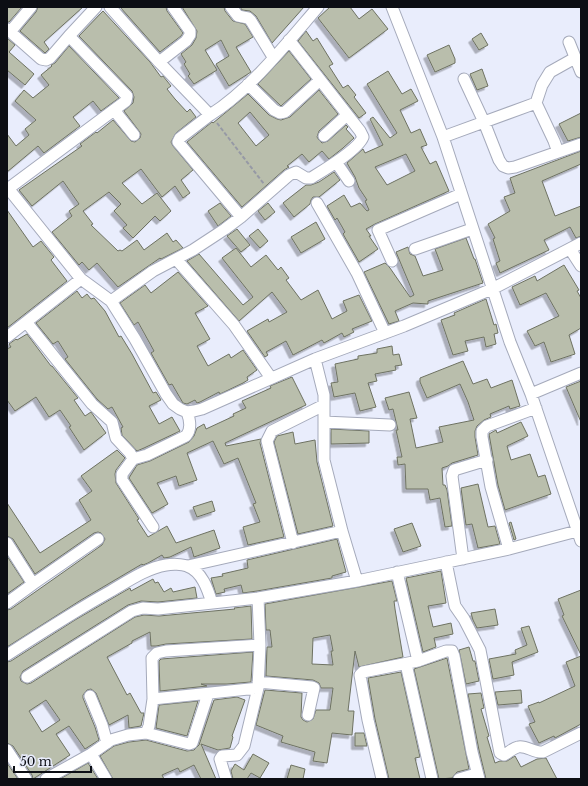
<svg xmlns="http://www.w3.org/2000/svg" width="588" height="786" font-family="'Libre Baskerville',serif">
  <defs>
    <filter id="shadow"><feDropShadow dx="-3.5" dy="3.5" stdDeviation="0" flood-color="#0004"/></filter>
  </defs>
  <rect width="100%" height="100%" fill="#e9edfc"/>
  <path fill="#b9beac" stroke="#6e7262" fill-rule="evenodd" filter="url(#shadow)" d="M7 7H22L9 22H7Z
    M38 7H83L44 42 49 49 45 53 20 31 36 12Z
    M120 7H166L167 11 183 33 181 36 160 52Z
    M182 7H224L225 11 233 21 245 24 253 37 236 47 251 72 229 86 216 64 229 56 221 40 205 50 217 70 194 84 188 76 190 74 184 64 186 62 181 54 192 45 196 38 197 31Z
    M240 7H304L272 43 256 16 250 11 242 10Z
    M330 7H350L359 19 372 9 388 29 349 58 318 18Z
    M103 11 150 62 161 77 163 76 171 86 167 89 175 99 187 112 190 109 196 117 176 133 171 142 173 146 193 170 181 180 190 193 183 198 175 186 162 197 141 169 122 183 142 204 157 193 171 211 160 221 155 216 133 238 123 228 127 225 114 211 121 204 109 192 83 211 93 224 91 225 118 251 120 250 122 251 137 240 144 250 167 233 173 242 176 240 183 248 161 259 160 258 118 287 97 263 89 270 82 262 79 265 52 232 72 216 69 211 79 204 63 181 32 206 19 190 82 146 80 144 96 132 97 133 113 120 131 141 135 142 140 138 141 134 139 131 124 111 133 103 134 97 132 91 79 36Z
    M306 31 313 41 317 38 333 64 329 66 343 88 348 85 356 95 354 97 366 113 359 118 298 41Z
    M481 33 488 45 479 50 472 39Z
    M7 38 15 45 9 52 34 74 25 85 7 70Z
    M449 45 455 59V63L435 72 427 55Z
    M69 46 119 98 101 111 93 101 73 117 80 126 44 153 38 146 7 172V134L16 146 29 135 25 129 36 120 15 101 24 90 33 98 49 85 41 75 52 66 51 65 55 63Z
    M289 51 311 79 281 106 258 84Z
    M482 69 488 86 477 90 470 74Z
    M388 71 402 94 411 89 418 101 400 110 411 133 420 129 427 145 421 147 430 164 436 161 449 191 375 224 366 229 371 236H369L378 249 359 262 343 234 345 232 337 218 335 220 327 206 344 195 351 207 360 203 367 211 369 210 365 201 367 200 359 188 355 177 347 163 363 149 365 153 383 145 370 119 373 117 390 138 397 133 367 84ZM406 154 415 171 387 185 375 167Z
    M319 90 338 114 319 131 317 137 319 140 322 143 328 141 346 125 348 127 346 129 354 138 343 148 329 159 322 151 309 162 302 154 287 166 289 167 284 170 242 207 187 142 212 122 213 123 248 94 269 115 277 119 281 120 290 117ZM250 112 269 135 256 146 238 123Z
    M581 113V137L568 141 559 124Z
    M581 151V164L542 181 555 216 581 206V236L576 238 570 227 544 240 549 250 500 273 496 263 500 261 493 239 495 238 488 224 510 211 504 197 515 193 510 178Z
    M334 172 340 180 319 197H313L311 200 310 204 294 217 283 203 306 185H311L319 182Z
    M220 203 231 216 218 226 208 211Z
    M268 203 275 212 265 220 258 211Z
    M7 210 33 247 41 241 54 257 51 260 67 281 7 328Z
    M316 222 325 239 301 253 291 237Z
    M237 229 250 245 241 252 227 236Z
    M258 229 268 241 260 248 249 236Z
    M466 238 474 259H475L483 283 428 301V304L413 303 397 310 395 311 399 321 389 324 364 272 385 263 390 268 410 297 414 295 396 252 408 247 410 254 415 256 423 276 443 270 435 249Z
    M236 248 251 267 266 255 278 270 281 267 289 278 286 280 301 300 318 290 332 319 347 311 343 301 359 295 372 321 352 329 354 332 344 337 342 333 324 343 322 340 293 355 286 341 266 352 268 355 265 357 247 331 268 319 269 322 287 312 272 292 239 321 187 261 199 254 243 305 253 297 222 258Z
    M564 265 579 290 577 291 581 298V328L569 335 575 354 551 362 544 342 535 346 527 331 559 316 546 293 520 305 512 287 535 276 537 281Z
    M178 272 208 306 195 313 210 339 197 346 208 366 229 354 231 358 243 350 257 370 247 377 248 380 243 383 220 394 219 392 200 402 197 403 195 400 187 404 183 403 172 384 169 385 151 353 154 351 138 322 134 325 120 303 145 285 151 293Z
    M77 291 82 298 87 294 91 299 94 298 105 311 119 337 121 336 132 354 153 393 156 392 161 400 149 406 159 424 172 417 180 431 144 448 137 451 122 435 121 428 123 427 112 407 108 409 97 399 65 359 68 357 58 341 53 344 36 323Z
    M486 299 494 325 496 324 498 333 494 334 496 344 486 347 484 337 465 341 468 351 453 355 441 320 455 315 454 313Z
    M27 334 51 366H52L78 398 74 400 85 416 91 412 106 433 84 450 69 427 71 426 60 410 49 417 36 397 15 411 7 400V349L11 347 9 344 16 339 17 340Z
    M392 346 393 355 399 354 402 365 395 366 396 370 375 374 377 381 368 383 376 407 360 411 355 393 334 397 331 383 338 382 335 364 358 359V356L377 353V349Z
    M463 361 473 384 487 379 491 388 512 380 520 406 510 409 509 406 490 414 491 417 484 420 477 426 475 431V437L478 455 452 463 448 466 442 468 443 485H445L447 490 452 526 445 527 440 498 430 500 428 489H406L405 464 398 465 397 457H402L396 430H398L393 409 389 410 385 398 409 392 417 418 410 419 416 448 443 442 439 427 474 420 468 402 460 384 427 398 420 382V378Z
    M292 377 306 405 225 443 226 446 261 439 260 443 284 537 248 545 243 527 260 522 253 504 256 503 238 458 224 464 213 441 187 453 197 480 179 486 176 476 157 483 168 504 152 513 129 478 137 465 150 461 189 442 194 436 197 428 204 424 206 429 234 416 233 414 246 408 242 401 271 388 270 386Z
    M581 381V422L566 387Z
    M521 422 528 436 507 446 511 460 530 454 538 477 545 475 551 494 505 510 498 485 489 434 496 430 497 433Z
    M331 429 369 431V443L331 444Z
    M293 432 295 444 315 440 317 462 333 526 298 534 274 442 277 436Z
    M117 450 125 458 116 470 115 474 116 483 139 519 137 520 148 537 167 526 176 543 214 530 220 548 194 557 191 547 170 557 164 558 162 555 148 563 143 565 142 564 81 600 7 647V610L11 609 102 545 105 539 101 533 98 532 94 533 35 574 13 539 7 536V503L40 553 91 520 79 500 92 491 81 476Z
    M478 484 488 527 495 526 500 544 478 548 472 524 466 525 461 488Z
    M212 501 215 511 197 517 193 507Z
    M511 522 516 539 514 540 509 523Z
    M412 523 421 546 403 552 394 529Z
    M337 539 346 572 332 576V578L257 591 243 593 241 585 224 589 225 592 216 594 211 578 223 576 222 574 248 568 247 560Z
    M7 556 24 582 7 594Z
    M441 571 446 603 428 606 433 627 451 623 453 634 434 638 436 647 423 652 406 578Z
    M153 579 155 583 158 582 164 592 171 588 173 592 195 587 197 598 158 602 141 601 128 605 23 671 20 677 21 681 27 684 31 683 135 617 144 615 159 616 235 609 234 608 251 606 252 639 166 644 156 646H151L150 632 132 641V643L107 657 127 695 130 693 141 713H144L141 726 129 728 128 715 109 725 96 693 91 689 87 690 83 695V698L95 727 99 740 85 749 69 726 56 734 70 755 33 779 32 775 13 746 7 743V662L11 661 75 620 130 588 131 591ZM46 700 60 720 42 732 29 711Z
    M392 581 397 601H394L395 609 403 657 359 667 355 651 348 711H354L352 735 332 733 327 763 313 761 315 752 281 742 283 736 256 725 265 690 302 693 301 717 303 720 307 722 313 719 316 710H330L333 688H321L319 683 313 680 266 676 267 647H272L270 630H266L265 604ZM330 635 333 651H331L333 665 312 664 313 638Z
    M581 590V655L562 616 564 615 558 599Z
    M495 609 498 625 477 628 473 620 471 613Z
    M529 626 538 652 512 662 514 675 493 679 489 659 516 654 515 650 527 645 521 628Z
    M469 647 473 661H475L479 681 466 684 459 650Z
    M253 652 251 682 227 684H201L207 686 160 691 159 661 161 659Z
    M581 656V724L555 738 554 736 539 743 529 724 535 722 528 706 539 702V703L575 686 566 662Z
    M447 658 469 769 457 772 452 778 439 779 414 669Z
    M401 672 420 757 415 758 420 779H389L375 719 368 678Z
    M521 690 522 703 498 705 495 692Z
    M481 693 484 708 481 709 489 736 487 737 495 763 500 761H507L515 756 521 767 537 759 546 758 557 779H486L479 750 468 694Z
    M237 697 245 700 232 736 233 737 230 748 218 750 201 744 216 779H201L194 765 180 772 178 768 162 775 164 779H113L100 756 114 746 129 742 146 740 187 751 194 750 199 745 214 700Z
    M198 701 187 736 156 728 159 705Z
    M355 733H364L367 746H355Z
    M253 754 269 763 260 778 251 773 247 779H233L231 771 235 764 244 770Z
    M7 763 18 779H7Z
    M88 763 98 779H60Z
    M291 765 305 769 303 779H287Z"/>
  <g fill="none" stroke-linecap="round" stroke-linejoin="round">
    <defs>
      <path id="minor" d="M110 7 159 62 210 115C250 90 287 43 318 7
        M231 7 238 16 248 18 251 21 273 57
        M392 7 443 137 510 342 531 394 581 541
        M7 29 41 59 46 60 50 58 69 36
        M10 32 31 7
        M569 42 581 72
        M159 62 186 41 190 35V31L173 7
        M464 79 484 122 499 160 503 166 508 168 515 167 581 144
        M248 84 274 110 280 113 285 112 320 80
        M114 110 134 135
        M210 115 180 138 178 142 241 217
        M324 136 347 115
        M443 137 536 103
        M558 152 554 141 536 103 542 85 550 72 575 58
        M336 162 349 181
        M7 187 81 279 111 301 135 339 166 394 173 404 180 409 187 412 194 411 202 409 315 359 404 326 492 289 581 243
        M9 188 126 101 127 96 126 95 69 36 96 7
        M317 203 357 273 385 333
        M415 249 472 229
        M570 249 581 266
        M176 259 234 325 271 378
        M392 261 378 230 461 194
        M111 301 153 271 193 250 225 229 241 217 289 175 296 172 306 178H311C324 170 358 150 363 137L360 131 289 40
        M27 323 92 404 112 422 116 438 130 453 133 459 122 474V480L153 527
        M7 337 81 279
        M315 359 324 395V460L342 531 357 581
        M531 394 581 373
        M324 422 390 425
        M133 459 147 455 186 436C192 429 190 420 187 412
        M7 543 33 584 7 603
        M293 543 267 441 272 431 324 405
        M509 549 491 487 482 437V431L487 426 536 408
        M463 559 452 476 454 470 487 460
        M446 562 455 606 464 619 480 650 500 753 504 755C508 753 513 748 518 747 526 745 534 753 543 752L581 733
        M188 566 342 531
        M397 572 418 661
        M33 584 98 539
        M7 655C41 633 75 611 111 591 128 581 147 568 166 565 172 564 182 564 187 566 202 571 208 590 212 603
        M406 664 432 779
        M27 677 132 611 143 608 158 609 258 598 357 581 509 549 581 530
        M258 682 312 687 314 688 308 715
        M90 696 102 725 107 743
        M153 699 152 658 157 653 166 651 260 645
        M146 733 189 744 192 743 208 694
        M7 750 26 779
        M91 754 106 779
        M46 779 91 754 111 740 128 735 146 733 149 726 153 699 258 688
        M226 779 220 759 222 756 237 755 244 746 258 688 260 645 258 598
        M382 779 368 720 360 675 363 672 418 661 446 651H452L454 656 472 752 479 779
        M459 779 476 774"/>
    </defs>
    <use href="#minor" stroke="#a5aabb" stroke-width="13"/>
    <path stroke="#9699a5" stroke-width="2" stroke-dasharray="4 2" stroke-linecap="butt" d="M217 123 264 184"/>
    <use href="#minor" stroke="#fff" stroke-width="11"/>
  </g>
  <rect width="588" height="786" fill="none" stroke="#0c0e14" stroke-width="16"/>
  <path d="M14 766v6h77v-6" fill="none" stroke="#0c0e14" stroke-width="2"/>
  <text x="20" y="766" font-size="12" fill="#0c0e14" stroke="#e9edfc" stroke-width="3" paint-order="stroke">50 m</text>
</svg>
